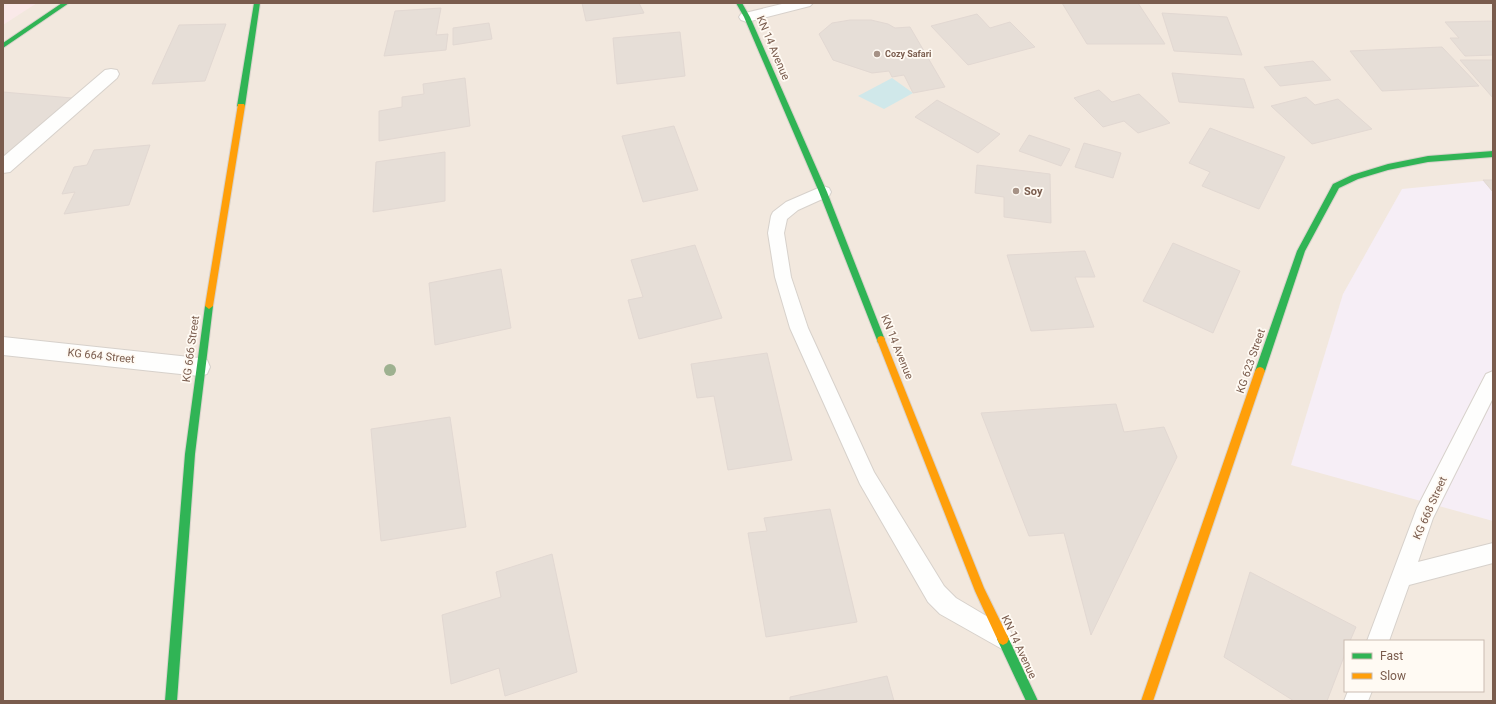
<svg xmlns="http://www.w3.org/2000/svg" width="1496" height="704" font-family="Roboto,sans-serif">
  <rect width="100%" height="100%" fill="#f9f5f0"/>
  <path fill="#f2e8de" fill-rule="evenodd" d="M3 3H1493V701H3ZM1345 641H1483V691H1345Z"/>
  <path fill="#f6eef6" d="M1493 180V521L1291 465 1343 294 1402 189Z"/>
  <path fill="#fae9e9" d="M3 3H37L3 25Z"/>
  <path fill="#d0e8ea" d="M892 78 913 93 884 109 858 96Z"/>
  <path fill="#e6ded7" stroke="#e2d8d2" d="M582 3H639L644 13 586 21Z
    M1062 3H1138L1165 44H1087Z
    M441 8 436 35 448 34 446 50 384 56 395 11Z
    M1162 13 1227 17 1242 55 1174 51Z
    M977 14 990 28 1010 22 1035 47 968 65 931 26Z
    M850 20H871L888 24 895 28 910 27 945 87 913 93 904 75 892 77 889 71 872 73 833 60 819 34 832 23Z
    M1493 21V55L1465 56 1450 38H1459L1445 22Z
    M489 23 492 39 453 45V28Z
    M226 24 205 81 152 84 179 25Z
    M680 32 685 76 617 84 613 38Z
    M1442 47 1479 86 1382 91 1350 51Z
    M1460 60H1493V98Z
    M1313 61 1331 80 1280 86 1264 67Z
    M1172 73 1244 79 1254 108 1179 102Z
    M465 78 470 126 379 141V111L402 107V97L424 94 423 84Z
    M1099 90 1112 102 1139 94 1170 123 1138 133 1124 121 1103 127 1074 98Z
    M3 92 72 98 3 157Z
    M1306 97 1315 105 1338 99 1372 129 1312 144 1271 106Z
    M937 100 1000 134 978 153 915 117Z
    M674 126 698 190 643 202 622 136Z
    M1210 128 1285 157 1259 209 1202 186 1210 172 1189 163Z
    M1029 135 1070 149 1061 166 1019 151Z
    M1084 143 1121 153 1113 178 1075 167Z
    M150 145 129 205 64 214 75 192 62 194 74 167 87 165 94 150Z
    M445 152V201L373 212 376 162Z
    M977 165 1050 174 1051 223 1004 217V197L975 193Z
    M1483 180H1493V192Z
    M1173 243 1240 271 1213 333 1143 301Z
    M695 245 722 318 639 339 628 300 643 297 631 260Z
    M1085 251 1095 277H1075L1094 327 1031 331 1007 255Z
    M501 269 511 328 435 345 429 283Z
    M767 353 792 460 728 470 714 396 697 398 691 364Z
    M1116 404 1124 432 1164 427 1177 457 1091 635 1064 533 1029 536 981 413Z
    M450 417 466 527 381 541 371 429Z
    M830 509 857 622 766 637 748 533 767 531 764 518Z
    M552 554 577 672 505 696 499 668 451 684 442 615 501 597 496 572Z
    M1250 572 1356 627 1350 641H1345V654L1327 701H1294L1224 657Z
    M887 676 894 701H790V697Z"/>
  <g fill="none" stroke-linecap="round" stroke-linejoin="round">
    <defs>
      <path id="lane" d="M823 186 829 188 831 192 829 196 798 210 787 219 784 233 791 277 808 328 874 472 944 586 956 598 1010 630 1013 638 1010 646 1002 649 940 614 928 602 860 484 790 328 775 277 768 233 771 216 773 212 786 202Z
        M1493 371V398L1433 518 1418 562 1493 543V563L1409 585 1389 641H1367L1417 508 1486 374Z
        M1348 691H1372L1368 701H1344Z"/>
      <path id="street" d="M786 3H813L810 6 747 22 741 20 739 17 741 14Z
        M111 69 117 70 119 74 117 78 10 172 3 173V157L105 70Z
        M3 337 199 358 207 360 210 367 207 374 199 376 3 355Z"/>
      <path id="fast" d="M62 3H69L3 48V43Z
        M254 3H260L245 106 241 108 237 106Z
        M736 3H742L750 17 827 192 885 340 884 343H878L877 340 819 192 744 17Z
        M1493 151V157L1428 162 1388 170 1358 179 1339 188 1305 251 1265 371 1263 374H1257L1255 371 1297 251 1333 184 1352 175 1388 164 1428 156Z
        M209 303 213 306 195 454 177 701H165L185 454 205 306Z
        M1003 633 1007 635 1038 701H1026L997 639 999 635Z"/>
      <path id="slow" d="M238 104H244L245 106 213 306 209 309 205 306Z
        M881 336 884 337 885 340 984 588 1009 639 1007 643 1003 645 999 643 975 591 877 340 878 337Z
        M1260 367 1263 368 1265 371 1153 701H1141L1255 371 1257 368Z"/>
    </defs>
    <use href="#lane" stroke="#d7d1cb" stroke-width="2"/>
    <use href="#street" stroke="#d7d1cb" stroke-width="2"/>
    <use href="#fast" stroke="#d9d2cb" stroke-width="2"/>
    <use href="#slow" stroke="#d9d2cb" stroke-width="2"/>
    <use href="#lane" fill="#fefefd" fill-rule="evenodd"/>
    <use href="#street" fill="#fefefd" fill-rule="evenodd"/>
    <use href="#fast" fill="#30b455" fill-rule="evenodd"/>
    <use href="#slow" fill="#ff9f0a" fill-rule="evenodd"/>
  </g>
  <circle fill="#9eb190" cx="390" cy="370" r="6"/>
  <g fill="#a69286" stroke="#fffaf3" stroke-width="1.5">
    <circle cx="877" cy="54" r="4"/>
    <circle cx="1016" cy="191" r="4"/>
  </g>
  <g text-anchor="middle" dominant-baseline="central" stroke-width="3.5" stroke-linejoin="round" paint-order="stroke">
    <g font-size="9" font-weight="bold" fill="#7a5c4d" stroke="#fffaf3" text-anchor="start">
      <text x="885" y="54">Cozy Safari</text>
    </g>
    <g font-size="11" fill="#7a5c4d" stroke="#fffaf3">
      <text transform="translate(773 48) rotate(67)">KN 14 Avenue</text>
      <text transform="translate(897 347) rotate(68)">KN 14 Avenue</text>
      <text transform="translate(191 349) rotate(-82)">KG 666 Street</text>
      <text transform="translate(101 356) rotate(6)">KG 664 Street</text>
      <text transform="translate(1251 361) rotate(-71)">KG 623 Street</text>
      <text transform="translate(1430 508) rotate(-66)">KG 668 Street</text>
      <text transform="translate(1019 647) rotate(65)">KN 14 Avenue</text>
    </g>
    <g font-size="11" font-weight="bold" fill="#7a5c4d" stroke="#fffaf3" text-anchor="start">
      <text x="1024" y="191">Soy</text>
    </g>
  </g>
  <rect width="1496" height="704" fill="none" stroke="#7a5c4d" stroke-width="8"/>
  <rect x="1344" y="640" width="140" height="52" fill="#fffaf3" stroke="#cabbb1"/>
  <rect x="1352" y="653" width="20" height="6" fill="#30b455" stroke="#cabbb1"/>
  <text x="1380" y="660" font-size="12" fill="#7a5c4d">Fast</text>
  <rect x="1352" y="673" width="20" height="6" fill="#ff9f0a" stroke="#cabbb1"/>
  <text x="1380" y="680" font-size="12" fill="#7a5c4d">Slow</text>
</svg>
